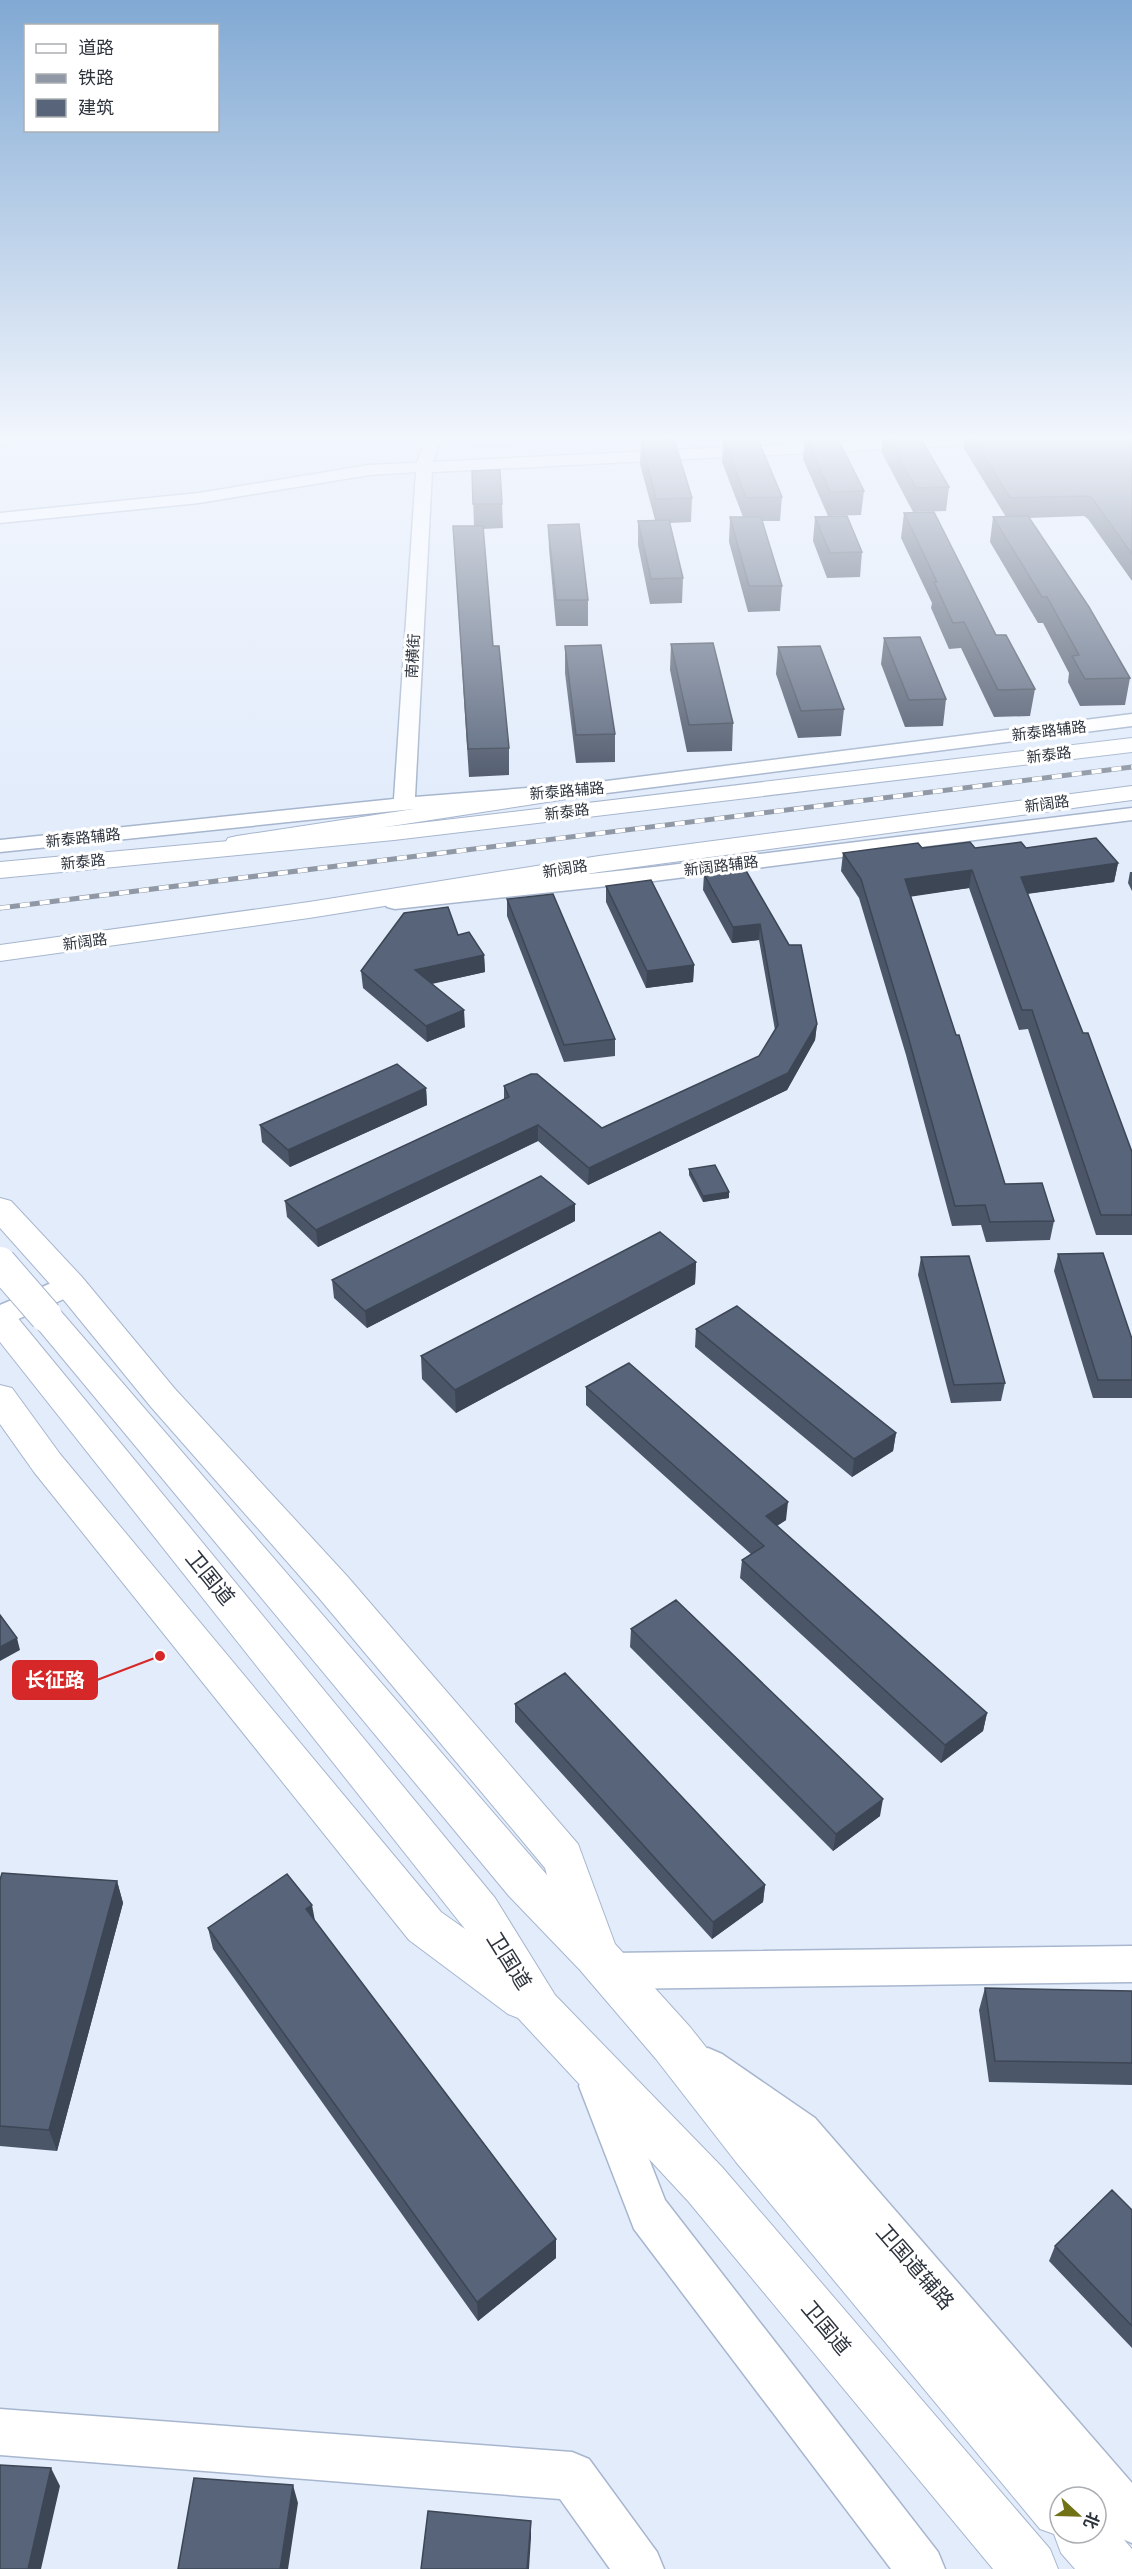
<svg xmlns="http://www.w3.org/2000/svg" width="1132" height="2569" font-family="Bitter,'Noto Sans SC',serif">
  <rect width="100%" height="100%" fill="#e2ecfb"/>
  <path fill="#d0e0f9" d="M475 437H675L677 442 474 449Z"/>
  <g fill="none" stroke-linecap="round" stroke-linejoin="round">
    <defs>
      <path id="minor" d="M0 437H10L5 444 0 446Z
        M426 437H441L433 462 937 437H1030L1022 442 432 472 415 797 591 783 1132 714V726L591 795 404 810 0 852V840L394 799 416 472 369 475 199 503 0 523V513L199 493 369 465 417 463Z
        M1132 808V820L654 881 395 909 387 907 384 902 387 897 395 895 654 867Z
        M70 1275 80 1278 84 1285 80 1292 0 1327V1305Z
        M1132 1946V1982L610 1989 596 1984 590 1971 596 1958 610 1953Z
        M708 2048 722 2054 815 2118 1132 2483V2543L1115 2536 1096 2514V2497H1082L785 2148 694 2082 688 2068 694 2054Z
        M600 2066 615 2072 665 2200 938 2552 945 2569H891L634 2229 579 2086 585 2072Z
        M0 2409 572 2452 589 2459 657 2552 664 2569H610L560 2499 0 2455Z"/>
      <path id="major" d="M591 782 599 784 603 789 599 794 237 850 228 848 225 843 228 838 237 836Z
        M0 1198 11 1201 82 1277 175 1389 347 1576 578 1844 615 1944 690 2027 770 2128 1080 2489 1083 2497H1060V2533H1096V2511L1101 2513 1132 2549V2569H1075L1061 2553 1054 2534 1040 2529 736 2162 656 2059 580 1970 509 1896 34 1324 29 1316 34 1308 46 1305 58 1308 547 1875 545 1868 319 1598 151 1407 58 1293 0 1228Z
        M0 1308 12 1311 495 1898 555 1995 722 2167 1050 2549 1058 2569H993L688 2201 518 2018 508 2014 409 1940 34 1472 0 1424V1385L12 1388 60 1454 441 1912 465 1929 0 1342Z"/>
      <path id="highway" d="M1132 738V752L394 840 0 878V862L394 826Z
        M1132 786V800L599 872 309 918 0 961V945L309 902 599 856Z"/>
    </defs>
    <use href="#minor" stroke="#a7b6ce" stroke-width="3"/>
    <use href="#major" stroke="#a7b6ce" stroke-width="2"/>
    <use href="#highway" stroke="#a7b6ce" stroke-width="2"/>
    <use href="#minor" fill="#fff" fill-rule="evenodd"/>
    <use href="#major" fill="#fff" fill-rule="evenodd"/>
    <use href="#highway" fill="#fff" fill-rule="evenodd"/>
    <defs>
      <path id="rail" d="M0 908 1132 767"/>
    </defs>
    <use href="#rail" stroke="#8f98a4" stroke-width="5"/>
    <use href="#rail" stroke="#fff" stroke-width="4" stroke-dasharray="10" stroke-linecap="butt"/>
    <defs>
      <path id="major-bridge" d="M0 1263 46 1316"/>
    </defs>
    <use href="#major-bridge" stroke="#a7b6ce" stroke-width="34" stroke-linecap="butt"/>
    <use href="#major-bridge" stroke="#fff" stroke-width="32"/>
  </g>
  <path fill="#4b5669" d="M695 437H727V438L782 497 780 521H762L782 586 780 611 748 612 729 542 730 517H743L722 462 723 439 696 440Z
    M805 437H837L864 491 861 515 828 516 803 459Z
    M874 437H920L949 487 946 511 913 512 881 451 883 437 874 438Z
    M965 437H1132V581L1088 519 1084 516 1029 518 1130 678 1125 705 1080 706 1068 682 1069 673 1043 623H1038L990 542 993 517H1006L963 447Z
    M641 440 692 498 691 522 670 523 683 578 682 603 650 604 638 545V521L655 520 640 464Z
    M472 471 502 504 503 528 483 529 493 646 509 748V775L469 777 453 526H474Z
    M904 513 996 635 1035 689 1030 716 994 717 961 648 949 649 931 608 932 603 901 538Z
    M815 517 862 552 860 577 827 578 813 541Z
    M548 525 588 600V626H556L549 549Z
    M884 638 946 699 943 726 905 727 881 664Z
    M671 644 733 723 732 751 687 752 670 670Z
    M565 646 615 734V762L576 763 565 673Z
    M778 647 844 709 841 736 798 738 776 674Z
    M922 848H1026L1118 863 1114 882 1027 894 1083 1033 1132 1152V1235H1096L1028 1029 1019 1030 969 888 910 896 1005 1184 1054 1221 1050 1240 986 1242 981 1225 952 1226 906 1055 859 898 841 871 843 853Z
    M745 869 817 1024 815 1040 787 1090 588 1185 538 1141 318 1247 287 1217 285 1201 504 1099V1086L602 1128 759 1056 775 1030 759 940 732 943 703 890 704 874Z
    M1130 872H1132V891L1128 883Z
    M606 886 694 965 693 982 646 988 606 902Z
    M507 899 615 1039V1056L564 1062 507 916Z
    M458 935 484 955 485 972 432 984 465 1027 427 1042 363 988 361 971Z
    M426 1088 427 1105 290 1167 262 1142 260 1125Z
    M689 1169 729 1198 703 1202 689 1175Z
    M575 1221 367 1328 334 1298 332 1280Z
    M1058 1254 1132 1339V1398H1093L1054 1271Z
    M921 1257 1005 1383 1001 1401 951 1403 918 1275Z
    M696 1262 695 1284 456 1413 422 1379 421 1356Z
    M696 1329 896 1433 893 1451 852 1477 695 1347Z
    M586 1387 786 1520 777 1526 987 1713 983 1731 941 1763 740 1578 742 1560 751 1554 586 1405Z
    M631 1629 880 1816 833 1851 630 1647Z
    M515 1704 765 1885 763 1902 712 1939 515 1722Z
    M0 1880 117 1881 123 1903 57 2151 0 2146Z
    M315 1921 556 2239V2258L478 2321 213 1949 208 1928Z
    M985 1988 1132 1991V2085L989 2082 979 2010Z
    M1132 2210V2348L1049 2261 1055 2246Z"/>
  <path fill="#3d4655" d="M1118 863 1114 882 1017 895 1021 877Z
    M972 870 969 888 902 898 905 879Z
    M760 924 759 940 732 943 733 927Z
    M484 955 485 972 416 987 415 970Z
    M694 965 693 982 646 988 647 971Z
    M464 1010 465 1027 427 1042 426 1026Z
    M817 1024 815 1040 787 1090 588 1185 589 1168Z
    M426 1088 427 1105 290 1167 288 1150Z
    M538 1125V1141L318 1247 316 1230Z
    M729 1192V1198L703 1202V1196Z
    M575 1204V1221L367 1328 365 1311Z
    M696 1262 695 1284 456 1413 455 1390Z
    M896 1433 893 1451 852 1477 854 1459Z
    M788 1502 786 1520 764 1534 766 1516Z
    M17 1638 20 1650 0 1661V1647Z
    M987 1713 983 1731 941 1763 945 1745Z
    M883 1799 880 1816 833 1851 836 1834Z
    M117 1881 123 1903 57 2151 49 2130Z
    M765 1885 763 1902 712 1939 713 1922Z
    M312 1905 316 1926 306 1909Z
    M556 2239V2258L478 2321 477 2302Z
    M51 2468 60 2486 41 2569H28Z
    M293 2485 298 2503 288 2569H280Z
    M531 2521V2538L529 2569H527Z"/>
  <path fill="#57647a" stroke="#3d4655" stroke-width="1.5" d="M757 437 782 497 746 498 723 438Z
    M806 437H837L864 491 830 492Z
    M888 437H920L949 487 916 488Z
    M972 437H1132V554L1092 498 1087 496 1010 498Z
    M674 439 692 498 656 499 641 440Z
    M500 470 502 504H473L472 471Z
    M934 512 996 635H1006L1035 689 998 690 964 622 953 623 934 582H937L904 513Z
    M847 516 862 552 830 553 815 517Z
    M1028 516 1089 607 1130 678 1085 679 1072 656 1079 655 1047 597H1042L993 517Z
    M730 517H761L782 586H749Z
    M669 520 683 578 651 579 638 521Z
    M579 524 588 600H556L548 525Z
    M453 526H483L493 646H499L509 748 468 749Z
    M920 637 946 699 909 700 884 638Z
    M713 643 733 723 689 725 671 644Z
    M601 645 615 734 576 735 565 646Z
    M820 646 844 709 801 711 778 647Z
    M1096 838 1118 863 1021 877 1083 1033H1088L1132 1152V1215H1101L1032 1010H1022L972 870 905 879 956 1035H959L1005 1184 1042 1183 1054 1221 990 1222 985 1205 955 1206 908 1036 861 879 843 853 918 843 922 848 970 842 975 848 1021 842 1026 848Z
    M745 869 789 945H801L817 1024 788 1073 589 1168 538 1125 316 1230 285 1201 509 1097 504 1086 531 1074H537L602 1128 759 1056 778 1025 760 924 733 927 704 874Z
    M651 880 694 965 647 971 606 886Z
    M553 894 615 1039 564 1045 507 899Z
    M448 907 458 935 469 932 484 955 415 970 464 1010 426 1026 361 971 404 913Z
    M397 1064 426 1088 288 1150 260 1125Z
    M715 1165 729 1192 703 1196 689 1169Z
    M541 1176 575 1204 365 1311 332 1280Z
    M660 1232 696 1262 455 1390 421 1356Z
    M1103 1253 1132 1339V1380H1098L1058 1254Z
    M969 1256 1005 1383 954 1385 921 1257Z
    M737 1306 896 1433 854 1459 696 1329Z
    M629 1363 788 1502 766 1516 987 1713 945 1745 742 1560 764 1546 586 1387Z
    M676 1600 883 1799 836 1834 631 1629Z
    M0 1615 17 1638 0 1647Z
    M565 1673 765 1885 713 1922 515 1704Z
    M2 1873 117 1881 49 2130 0 2126V1880Z
    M287 1874 312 1905 306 1909 556 2239 477 2302 208 1928Z
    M985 1988 1132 1991V2063L995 2061Z
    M1112 2190 1132 2210V2326L1055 2246Z
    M0 2465 51 2468 28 2569H0Z
    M194 2478 293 2485 280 2569H178Z
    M428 2511 531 2521 527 2569H421Z"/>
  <linearGradient id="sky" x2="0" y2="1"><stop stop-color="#81a9d3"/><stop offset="0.55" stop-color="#f2f6fd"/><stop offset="1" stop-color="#f2f6fd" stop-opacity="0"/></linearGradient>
  <rect width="1132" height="796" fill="url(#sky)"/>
  <g text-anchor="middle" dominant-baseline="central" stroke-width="6" stroke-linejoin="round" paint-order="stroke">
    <g font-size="15" fill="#2e343e" stroke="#fff">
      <text transform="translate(413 656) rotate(-87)">南横街</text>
      <text transform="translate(1049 731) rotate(-7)">新泰路辅路</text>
      <text transform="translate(1049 755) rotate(-7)">新泰路</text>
      <text transform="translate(567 791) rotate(-5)">新泰路辅路</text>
      <text transform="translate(1047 804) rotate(-8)">新阔路</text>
      <text transform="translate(567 812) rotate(-7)">新泰路</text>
      <text transform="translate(83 838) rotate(-6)">新泰路辅路</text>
      <text transform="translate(83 862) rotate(-6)">新泰路</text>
      <text transform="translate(721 866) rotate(-7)">新阔路辅路</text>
      <text transform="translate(565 869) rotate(-9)">新阔路</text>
      <text transform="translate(85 942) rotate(-8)">新阔路</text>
    </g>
    <g font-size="21" fill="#2e343e" stroke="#fff">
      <text transform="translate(210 1578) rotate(51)">卫国道</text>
      <text transform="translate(509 1961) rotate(58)">卫国道</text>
      <text transform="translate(915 2267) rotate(49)">卫国道辅路</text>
      <text transform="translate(826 2328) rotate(50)">卫国道</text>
    </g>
  </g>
  <path fill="none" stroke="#d62828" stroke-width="2" d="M160 1656L97 1680"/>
  <circle fill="#d62828" stroke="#fff" stroke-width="2" cx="160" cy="1656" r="6"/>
  <rect fill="#d62828" stroke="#d62828" stroke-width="2" x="13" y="1661" width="84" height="38" rx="6"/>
  <g font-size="20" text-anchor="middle" font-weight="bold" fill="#fff">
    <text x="55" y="1687">长征路</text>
  </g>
  <rect x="24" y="24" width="195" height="108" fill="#ffffff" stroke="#abaeb2" stroke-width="1.5"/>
  <rect x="36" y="44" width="30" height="9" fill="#ffffff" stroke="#abaeb2" stroke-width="1.5"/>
  <text x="78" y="54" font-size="18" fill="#2e343e">道路</text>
  <rect x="36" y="74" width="30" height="9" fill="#8f98a4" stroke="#abaeb2" stroke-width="1.5"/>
  <text x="78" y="84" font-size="18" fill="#2e343e">铁路</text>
  <rect x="36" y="99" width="30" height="18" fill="#57647a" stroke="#abaeb2" stroke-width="1.5"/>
  <text x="78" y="114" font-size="18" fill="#2e343e">建筑</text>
  <g transform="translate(1078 2515) rotate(112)"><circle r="28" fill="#ffffff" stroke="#abaeb2" stroke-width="1.5"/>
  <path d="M0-4.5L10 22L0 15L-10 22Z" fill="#717115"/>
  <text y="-9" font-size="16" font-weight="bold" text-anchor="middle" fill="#2e343e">北</text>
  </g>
</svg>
